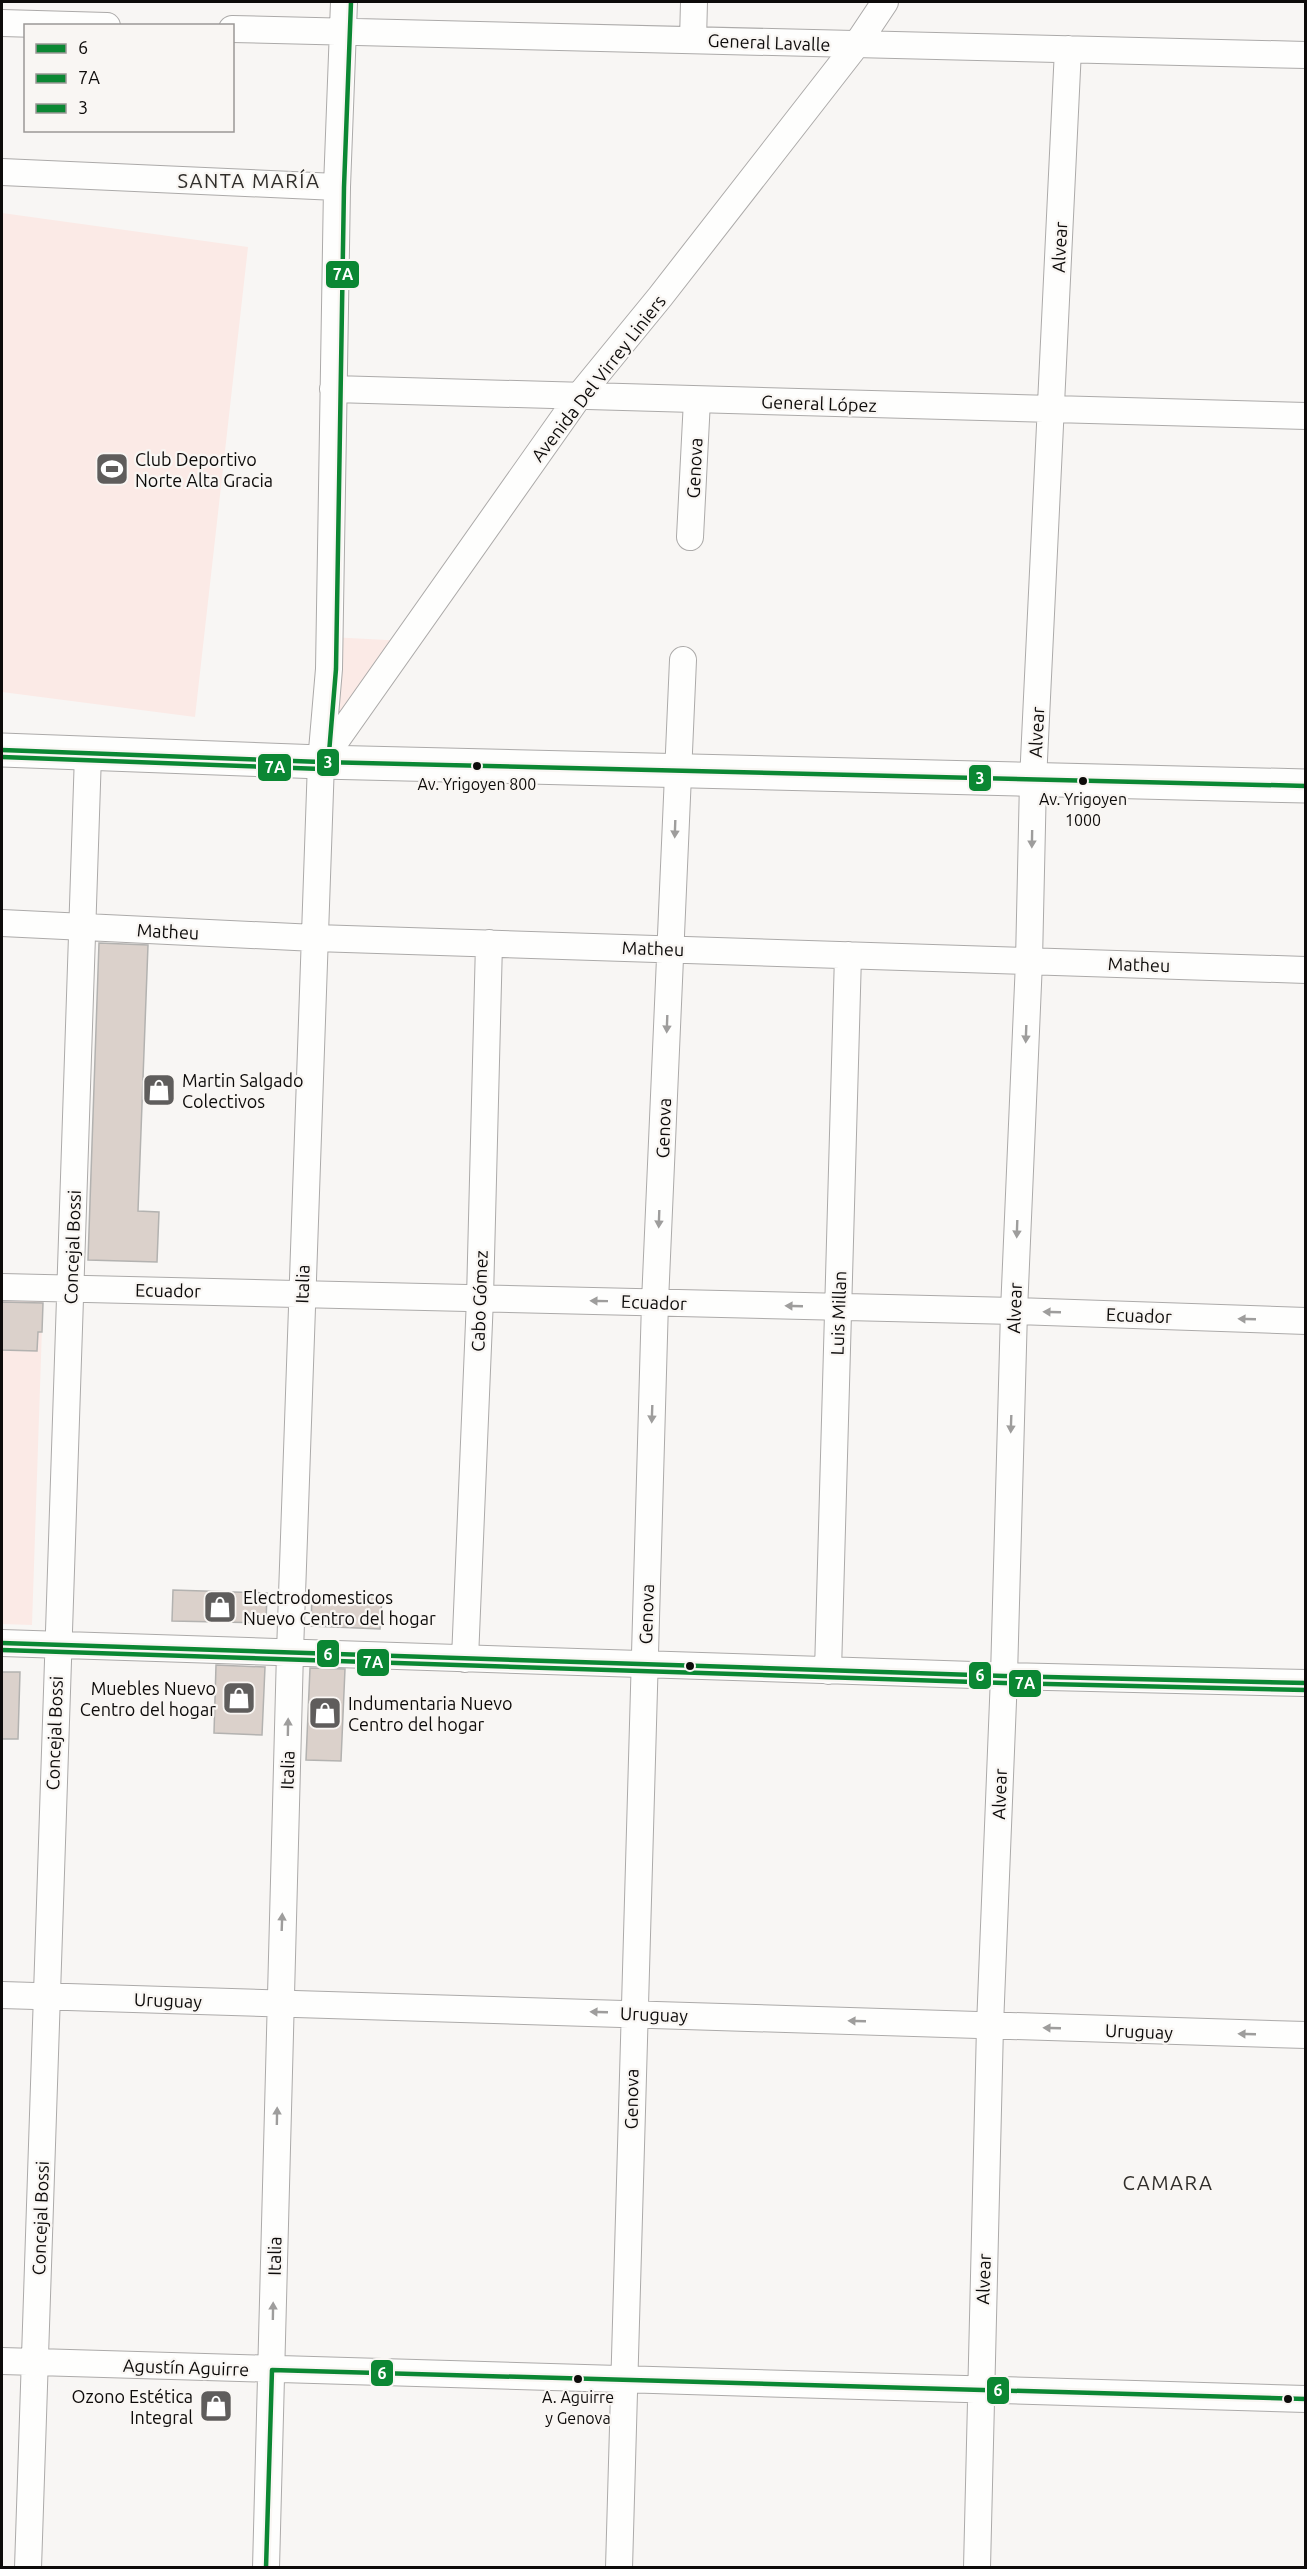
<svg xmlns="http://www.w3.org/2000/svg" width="1307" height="2569" font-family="Ubuntu,sans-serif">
  <rect width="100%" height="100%" fill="#f8f6f4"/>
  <path fill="#fbeae6" d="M2 213 248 247 195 717 2 692Z
    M330 637 406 641 324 743Z
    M2 1297 43 1298 32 1625 2 1624Z"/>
  <path fill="#dbd1cb" stroke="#b3b2b0" stroke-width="1.5" d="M99 943 148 945 138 1211 159 1212 157 1262 88 1260Z
    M2 1302 43 1303 42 1332H38L37 1351 2 1350Z
    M173 1590 267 1593 266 1623 172 1621Z
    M312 1594 382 1597 380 1629 311 1626Z
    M216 1665 265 1667 262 1735 214 1733Z
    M310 1668 345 1669 341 1761 306 1760Z
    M2 1672H20L18 1739H2Z"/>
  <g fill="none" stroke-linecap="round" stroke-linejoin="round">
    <defs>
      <path id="street" d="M2 23 107 26
        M232 29 1306 55
        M693 40 694 2
        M2 172 337 187
        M333 389 1306 416
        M690 537 697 400
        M323 759 579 396 660 297 857 44 885 2
        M2 923 315 938 1306 970
        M2 1287 1014 1311 1306 1321
        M2 1643 1004 1676 1306 1683
        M465 1659 480 1298 489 943
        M828 1671 848 955
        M2 1995 1306 2035
        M2 2361 1306 2399
        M28 2568C49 1963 66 1358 88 754
        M266 2568 290 1652 321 762 329 669 337 187 344 2
        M619 2568 655 1302 683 660
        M977 2568 990 2026 1004 1676 1014 1311 1029 961 1033 781 1068 49"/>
      <path id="secondary" d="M2 750 321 762 1306 786"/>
    </defs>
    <use href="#street" stroke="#acaaa9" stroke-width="28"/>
    <use href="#secondary" stroke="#acaaa9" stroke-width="35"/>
    <use href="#street" stroke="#fefefd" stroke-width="26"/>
    <use href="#secondary" stroke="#fefefd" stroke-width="33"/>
    <defs>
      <path id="bus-1" d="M2 1643 1004 1676 1306 1683
        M266 2568 272 2370 1306 2399"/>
      <path id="bus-2" d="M2 757 321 769 328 765 336 669 344 187 351 2
        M2 1650 1004 1683 1306 1690"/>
      <path id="bus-3" d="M2 750 321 762 1306 786"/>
    </defs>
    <use href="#bus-1" stroke="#f9f6f3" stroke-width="9"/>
    <use href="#bus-2" stroke="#f9f6f3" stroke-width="9"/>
    <use href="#bus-3" stroke="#f9f6f3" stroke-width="9"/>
    <use href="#bus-1" stroke="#0b8733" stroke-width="4.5"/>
    <use href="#bus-2" stroke="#0b8733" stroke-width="4.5"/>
    <use href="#bus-3" stroke="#0b8733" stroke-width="4.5"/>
  </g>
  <defs><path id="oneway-solid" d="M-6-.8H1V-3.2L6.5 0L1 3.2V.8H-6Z" transform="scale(1.5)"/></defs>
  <g fill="#9e9d9c">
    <use href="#oneway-solid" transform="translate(675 829) rotate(92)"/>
    <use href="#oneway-solid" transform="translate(1032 839) rotate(91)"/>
    <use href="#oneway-solid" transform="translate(667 1024) rotate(92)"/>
    <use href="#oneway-solid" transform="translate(1026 1034) rotate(92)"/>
    <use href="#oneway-solid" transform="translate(659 1219) rotate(92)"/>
    <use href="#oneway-solid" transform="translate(1017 1229) rotate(92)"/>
    <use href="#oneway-solid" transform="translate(599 1301) rotate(-179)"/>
    <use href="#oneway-solid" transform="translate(794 1306) rotate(-178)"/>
    <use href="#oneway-solid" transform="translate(1052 1312) rotate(-178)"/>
    <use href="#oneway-solid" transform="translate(1247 1319) rotate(-178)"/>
    <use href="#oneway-solid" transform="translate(652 1414) rotate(92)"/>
    <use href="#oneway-solid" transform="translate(1011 1424) rotate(92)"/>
    <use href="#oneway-solid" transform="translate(288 1727) rotate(-89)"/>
    <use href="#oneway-solid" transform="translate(282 1922) rotate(-88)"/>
    <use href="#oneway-solid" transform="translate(599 2012) rotate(-178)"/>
    <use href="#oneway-solid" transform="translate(857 2021) rotate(-178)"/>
    <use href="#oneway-solid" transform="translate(1052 2028) rotate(-178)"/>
    <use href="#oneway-solid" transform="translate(1247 2034) rotate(-178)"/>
    <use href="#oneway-solid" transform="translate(277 2116) rotate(-89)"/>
    <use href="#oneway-solid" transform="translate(273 2311) rotate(-89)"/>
  </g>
  <defs>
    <symbol id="stadium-square" viewBox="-11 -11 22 22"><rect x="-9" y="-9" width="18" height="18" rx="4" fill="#5f5d5c" stroke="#f9f6f3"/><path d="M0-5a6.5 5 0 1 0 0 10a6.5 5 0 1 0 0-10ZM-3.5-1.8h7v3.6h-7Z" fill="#fff"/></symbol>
    <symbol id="shop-square" viewBox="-11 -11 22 22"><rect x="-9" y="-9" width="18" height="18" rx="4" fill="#5f5d5c" stroke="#f9f6f3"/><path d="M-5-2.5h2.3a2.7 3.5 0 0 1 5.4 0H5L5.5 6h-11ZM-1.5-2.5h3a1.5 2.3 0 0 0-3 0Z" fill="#fff"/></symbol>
  </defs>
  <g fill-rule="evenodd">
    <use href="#stadium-square" x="93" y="450" width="38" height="38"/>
    <use href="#shop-square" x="140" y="1071" width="38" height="38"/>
    <use href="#shop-square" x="201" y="1588" width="38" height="38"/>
    <use href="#shop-square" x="220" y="1679" width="38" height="38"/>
    <use href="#shop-square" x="306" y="1694" width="38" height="38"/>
    <use href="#shop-square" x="197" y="2387" width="38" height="38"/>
  </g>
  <g fill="#0d0b0a" stroke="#f9f6f3" stroke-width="2">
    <circle cx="477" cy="766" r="5"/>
    <circle cx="1083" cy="781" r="5"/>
    <circle cx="690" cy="1666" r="5"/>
    <circle cx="578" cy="2379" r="5"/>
    <circle cx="1288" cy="2399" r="5"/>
  </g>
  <g text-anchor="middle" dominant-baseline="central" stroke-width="4.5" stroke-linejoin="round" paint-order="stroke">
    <g font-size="16" fill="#0d0b0a" stroke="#f9f6f3">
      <text x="477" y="784">Av. Yrigoyen 800</text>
      <text x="1083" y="799">Av. Yrigoyen<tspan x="1083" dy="21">1000</tspan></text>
      <text x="578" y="2397">A. Aguirre<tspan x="578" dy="21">y Genova</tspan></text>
    </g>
    <g font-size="18" fill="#0d0b0a" stroke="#f9f6f3">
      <text transform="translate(769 42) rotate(2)">General Lavalle</text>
      <text transform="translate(1059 247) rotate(-87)">Alvear</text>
      <text transform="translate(598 378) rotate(-52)">Avenida Del Virrey Liniers</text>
      <text transform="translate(819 403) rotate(2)">General López</text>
      <text transform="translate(694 468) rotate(-87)">Genova</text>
      <text transform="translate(1036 732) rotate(-87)">Alvear</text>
      <text transform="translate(168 931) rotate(3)">Matheu</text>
      <text transform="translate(653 948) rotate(2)">Matheu</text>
      <text transform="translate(1139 964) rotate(2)">Matheu</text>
      <text transform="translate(663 1128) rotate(-88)">Genova</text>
      <text transform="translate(72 1247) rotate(-88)">Concejal Bossi</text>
      <text transform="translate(302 1284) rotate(-88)">Italia</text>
      <text transform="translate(168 1290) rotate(1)">Ecuador</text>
      <text transform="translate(479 1301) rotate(-88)">Cabo Gómez</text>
      <text transform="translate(654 1302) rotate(2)">Ecuador</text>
      <text transform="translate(1014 1308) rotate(-88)">Alvear</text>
      <text transform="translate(838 1313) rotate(-88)">Luis Millan</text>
      <text transform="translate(1139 1315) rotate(2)">Ecuador</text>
      <text transform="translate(646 1614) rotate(-88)">Genova</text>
      <text transform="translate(54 1733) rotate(-88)">Concejal Bossi</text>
      <text transform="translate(287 1770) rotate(-88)">Italia</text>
      <text transform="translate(999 1794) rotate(-88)">Alvear</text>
      <text transform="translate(168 2000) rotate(2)">Uruguay</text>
      <text transform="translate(654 2014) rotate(2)">Uruguay</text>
      <text transform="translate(1139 2031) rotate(2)">Uruguay</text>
      <text transform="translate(631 2099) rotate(-89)">Genova</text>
      <text transform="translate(40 2218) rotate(-88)">Concejal Bossi</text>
      <text transform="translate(274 2256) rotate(-89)">Italia</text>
      <text transform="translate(983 2279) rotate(-88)">Alvear</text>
      <text transform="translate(186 2367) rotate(2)">Agustín Aguirre</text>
    </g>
    <g font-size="18" fill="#0d0b0a" stroke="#f9f6f3" text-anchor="start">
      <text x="135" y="459">Club Deportivo<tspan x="135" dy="21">Norte Alta Gracia</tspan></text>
      <text x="182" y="1080">Martin Salgado<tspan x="182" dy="21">Colectivos</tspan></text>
      <text x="243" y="1597">Electrodomesticos<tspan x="243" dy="21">Nuevo Centro del hogar</tspan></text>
      <text x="216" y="1688" text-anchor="end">Muebles Nuevo<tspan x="216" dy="21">Centro del hogar</tspan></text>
      <text x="348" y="1703">Indumentaria Nuevo<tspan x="348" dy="21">Centro del hogar</tspan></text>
      <text x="193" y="2396" text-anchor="end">Ozono Estética<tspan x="193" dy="21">Integral</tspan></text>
    </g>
    <g font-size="20" letter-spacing="1.5" fill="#302e2b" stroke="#f9f6f3">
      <text x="249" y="180">SANTA MARÍA</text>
      <text x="1168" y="2182">CAMARA</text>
    </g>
  </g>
  <g stroke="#f9f6f3" stroke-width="2">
    <rect x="325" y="260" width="35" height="29" rx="6" fill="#0b8733"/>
    <rect x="316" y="748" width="24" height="29" rx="6" fill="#0b8733"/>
    <rect x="257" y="753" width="35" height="29" rx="6" fill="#0b8733"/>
    <rect x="968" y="764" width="24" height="28" rx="6" fill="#0b8733"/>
    <rect x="316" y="1639" width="24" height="29" rx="6" fill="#0b8733"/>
    <rect x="356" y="1648" width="34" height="29" rx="6" fill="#0b8733"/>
    <rect x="968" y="1661" width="24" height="29" rx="6" fill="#0b8733"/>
    <rect x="1008" y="1669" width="34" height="29" rx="6" fill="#0b8733"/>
    <rect x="370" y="2359" width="24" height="28" rx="6" fill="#0b8733"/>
    <rect x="986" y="2376" width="24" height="29" rx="6" fill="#0b8733"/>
  </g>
  <g font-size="16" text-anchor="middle" font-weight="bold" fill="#fff">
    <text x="343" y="280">7A</text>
    <text x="328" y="768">3</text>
    <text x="275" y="773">7A</text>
    <text x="980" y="784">3</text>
    <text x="328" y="1660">6</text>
    <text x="373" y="1668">7A</text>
    <text x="980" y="1681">6</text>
    <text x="1025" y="1689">7A</text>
    <text x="382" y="2379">6</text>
    <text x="998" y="2396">6</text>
  </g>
  <rect width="1307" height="2569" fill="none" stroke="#0d0b0a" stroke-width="6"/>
  <rect x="24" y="24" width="210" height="108" fill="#f9f6f3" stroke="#9b9896" stroke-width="1.5"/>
  <rect x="36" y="44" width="30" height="9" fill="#0b8733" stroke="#9b9896" stroke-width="1.5"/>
  <text x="78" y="54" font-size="18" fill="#0d0b0a">6</text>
  <rect x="36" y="74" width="30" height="9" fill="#0b8733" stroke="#9b9896" stroke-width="1.5"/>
  <text x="78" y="84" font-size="18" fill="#0d0b0a">7A</text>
  <rect x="36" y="104" width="30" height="9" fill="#0b8733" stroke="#9b9896" stroke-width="1.5"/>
  <text x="78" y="114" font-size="18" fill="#0d0b0a">3</text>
</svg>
